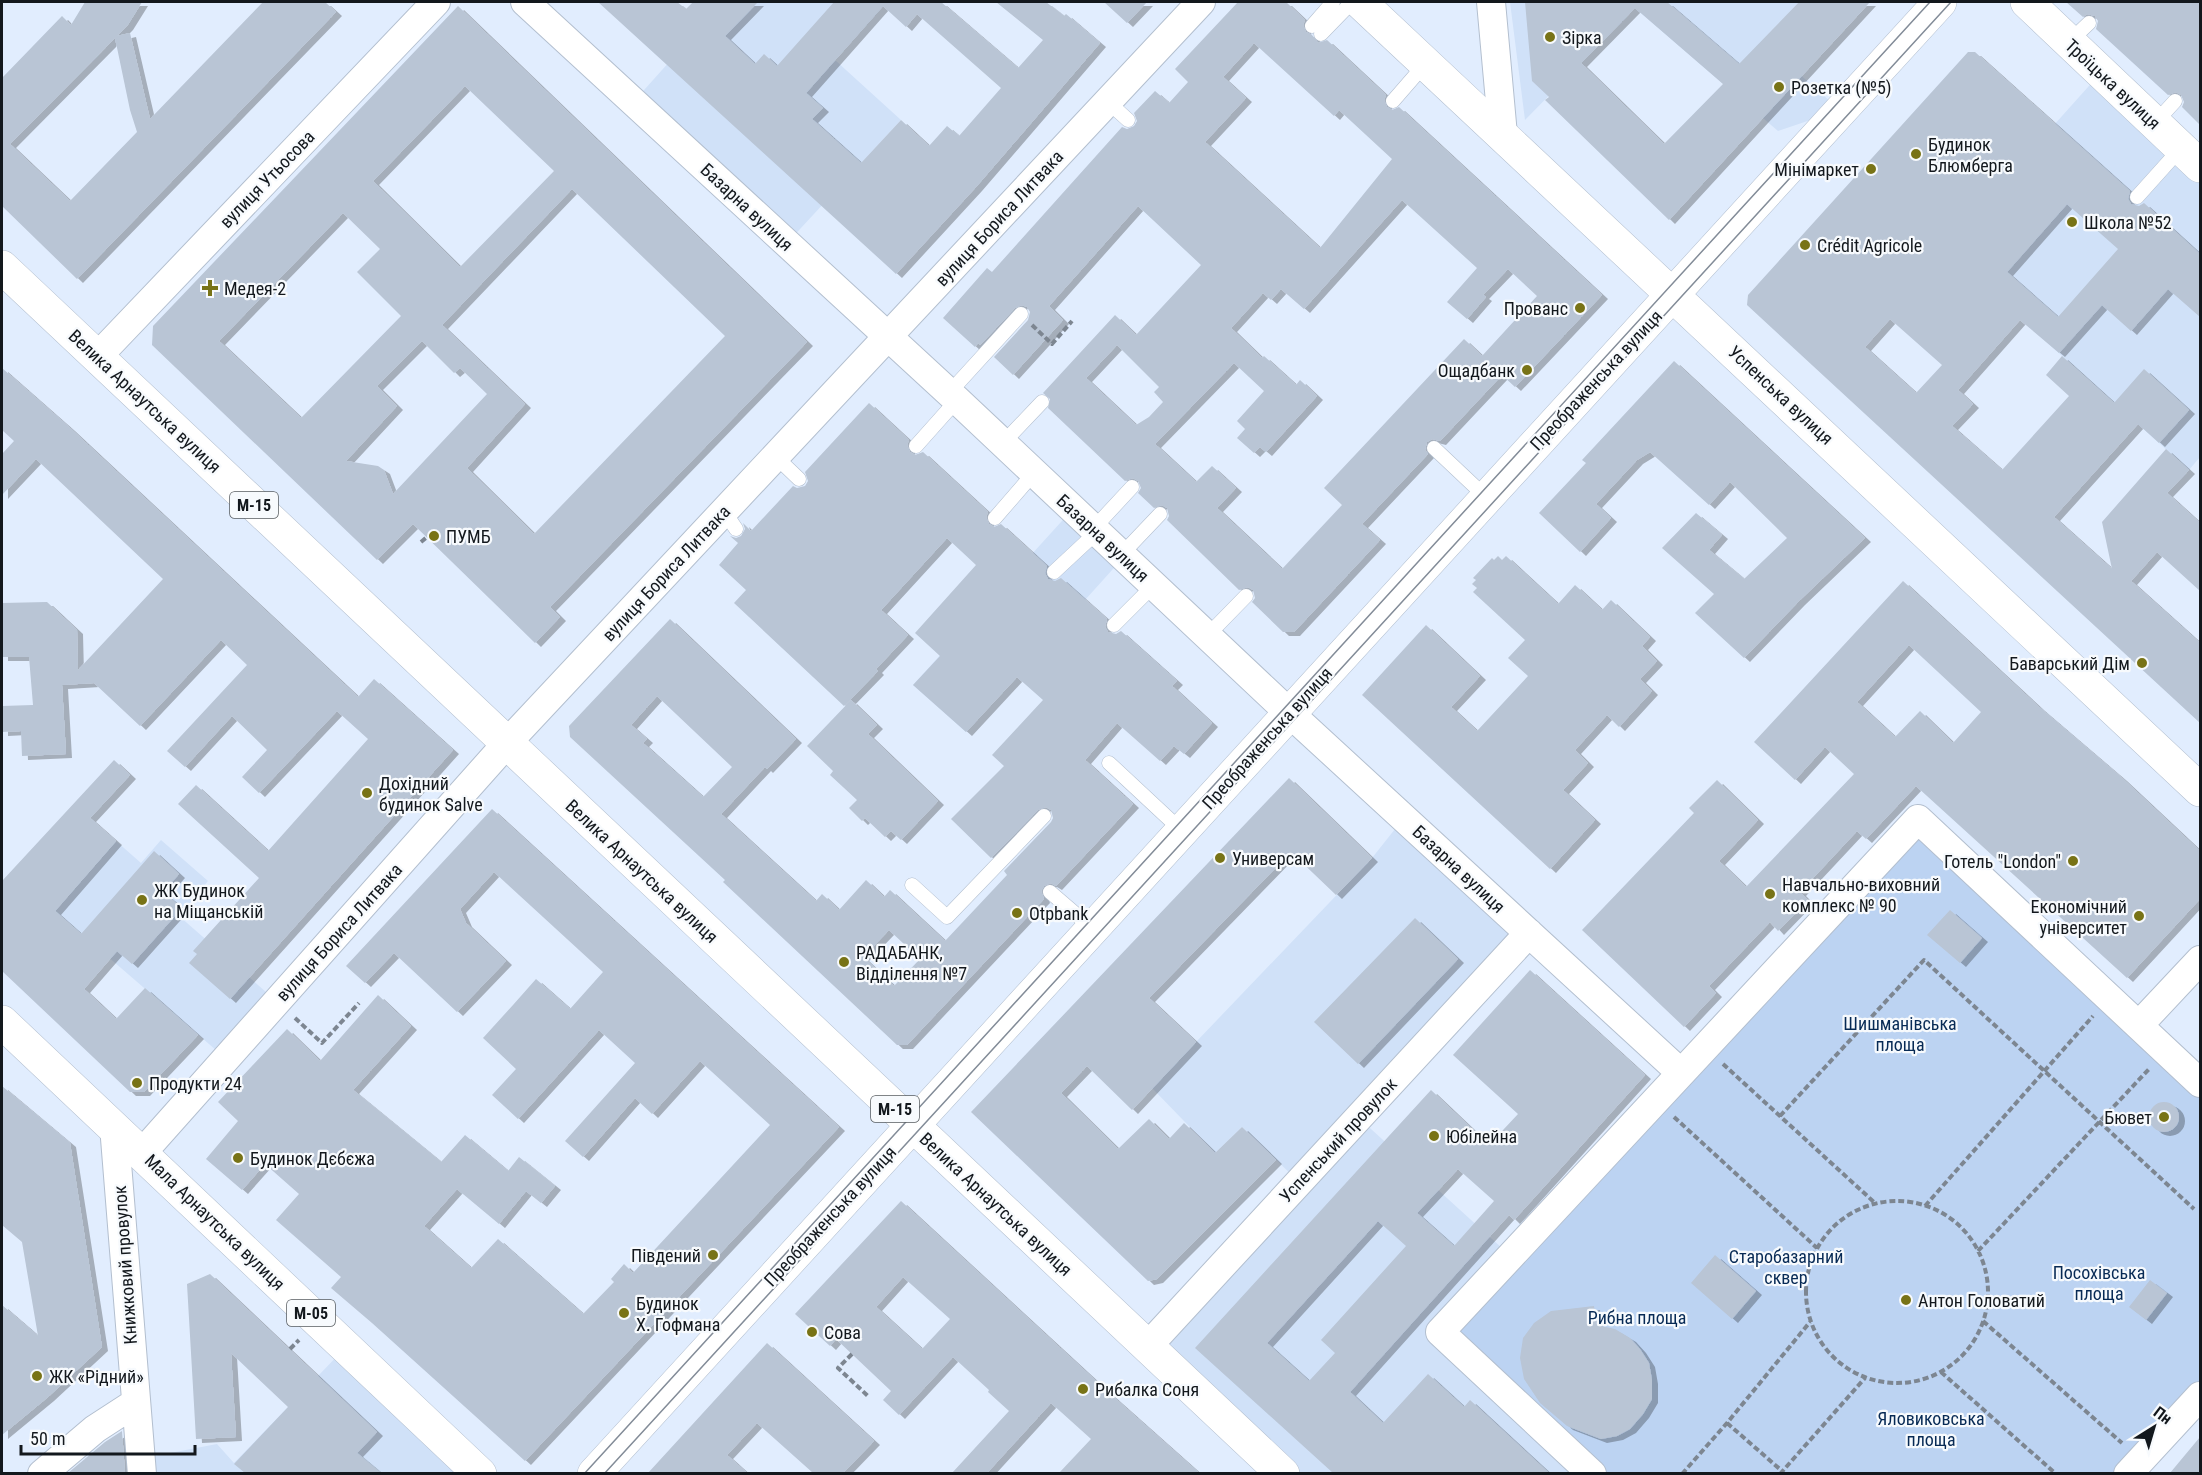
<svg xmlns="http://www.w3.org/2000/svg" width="2202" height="1475" font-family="'Roboto Condensed',sans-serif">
  <defs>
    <filter id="shadow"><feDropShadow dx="6" dy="4" stdDeviation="0" flood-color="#0004"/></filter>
  </defs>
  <rect width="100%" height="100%" fill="#e1edfe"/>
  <path fill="#d0e1f8" d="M723 2H887L835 60 901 120 788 242 636 99Z
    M1510 2H1799L1762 41 1840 110 1778 131 1635 8 1525 120Z
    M2097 77 2200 170V457L2189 470 1943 249Z
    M1071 511 1122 559 966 732 913 685Z
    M1403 819 1524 931 1296 1179 1242 1127 1215 1153 1152 1088 1372 858Z
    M161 840 208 881 179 916 274 999 224 1057 55 911 116 841 141 863Z
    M1360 1119 1503 1249 1585 1473H1287L1150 1346Z
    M345 1348 477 1473 145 1474 144 1458 217 1444 234 1463Z"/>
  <path fill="#bcd3f2" d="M1918 819 2200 1083V1396L2128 1473H1592L1440 1332Z"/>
  <path fill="#b9c5d5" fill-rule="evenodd" filter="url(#shadow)" d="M85 2H142L127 26 117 36 130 33 150 119 263 2H325L336 12 77 279 2 206V78L62 16 71 25ZM115 38 130 110 137 132 70 201 10 144Z
    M598 2H677L686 9 693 2H758L725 36 755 64 764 54 777 66 834 2H941L1018 68 1043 40 996 2H1046L1064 16 1066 14 1100 43 976 187 896 274ZM883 6 906 27 917 14 1001 88 959 136 947 126 929 146 901 120 861 163 812 119 823 108 806 93Z
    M1104 2H1147L1127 23Z
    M1238 2H1286L1305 20 1303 25 1306 32 1312 35 1318 43 1327 40 1386 95 1384 100 1387 107 1392 110 1399 107 1602 295 1515 387 1502 375 1440 441 1432 439 1427 442 1425 450 1428 454 1362 524 1380 540 1294 632H1283L1252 602 1255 598 1253 590 1248 587 1239 590 1167 520 1169 516 1167 508 1162 505 1154 508 1138 493 1141 488 1138 481 1133 478 1125 481 1048 408 1050 399 1043 393 1115 315 1136 335 1201 265 1138 206 1049 306 1063 320 1013 375 994 357 1028 320 1030 312 1027 307 1022 305 1015 308 980 345 978 343 975 347 943 318 987 268 992 272 1122 127 1127 129 1134 126 1137 121 1134 113 1155 91 1169 103 1188 82 1175 69ZM1254 43 1334 116 1339 110 1392 159 1320 248 1205 142 1246 98 1223 77ZM1402 200 1477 268 1447 302 1467 319 1486 297 1483 295 1508 269 1537 296 1482 356 1464 339 1324 488 1342 505 1282 569 1217 508 1236 488 1212 466 1196 482 1155 444 1234 363 1264 391 1237 421 1245 429 1237 438 1254 453 1260 447 1266 452 1317 396 1300 380 1296 385 1264 356 1262 358 1231 328 1263 293 1271 300 1281 289 1304 309ZM1117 345 1159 387 1154 392 1163 402 1149 417 1136 425 1086 378Z
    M1525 2H1667L1739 64 1799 2H1870L1669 220 1545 100 1549 97 1532 81ZM1635 8 1723 84 1664 144 1581 63Z
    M2066 2H2200V125L2182 107 2184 102 2181 95 2176 92 2168 95 2096 29 2098 21 2095 16 2087 14 2083 17Z
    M458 6 807 342 550 607 560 617 535 643 413 524 377 560 152 345 153 326ZM465 86 554 171 460 267 373 181ZM572 189 725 336 534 534 467 468 525 404 442 325ZM343 213 380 249 357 272 401 316 301 418 219 341ZM422 341 454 373 460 368 487 394 393 494 384 470 378 466 346 461 397 406 377 386Z
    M1968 52H1975L2130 191 2128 199 2131 204 2139 206 2144 203 2200 254V317L2168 289 2131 331 2102 305 2059 353 2020 320 1958 390 1973 404 1952 426 2002 470 2069 396 2046 375 2062 356 2114 403 2144 369 2189 410 2159 443 2138 424 2054 517 2112 569 2102 522 2166 449 2189 470 2167 493 2200 523V591L2157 552 2131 581 2200 643V723L1747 305 1748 295ZM2067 204 2118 249 2058 317 2007 272ZM1890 319 1942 365 1916 393 1865 347Z
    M1674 361 1865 538 1799 601 1744 658 1695 613 1714 594 1662 548 1696 513 1722 535 1709 550 1744 579 1787 538 1730 482 1709 505 1650 452 1637 460 1596 504 1611 518 1580 552 1539 513 1586 463 1582 460Z
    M2 368 69 427 358 697 374 679 453 750 230 999 189 963 197 954 193 951 259 878 178 804 196 785 268 851 368 739 337 711 259 793 242 777 267 750 232 716 185 767 167 751 247 665 221 640 140 726 94 683 62 685 66 754 22 756 21 731 2 732V706L33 705 29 657H2V603L47 602 77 630 78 670 163 579 36 459 2 495V454L14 441 2 430Z
    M869 403 909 440 907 445 910 452 915 455 923 452 988 512 986 517 989 524 994 527 1001 524 1047 566 1045 573 1048 579 1055 581 1061 578 1107 619 1105 627 1108 632 1116 634 1121 631 1177 681 1172 686 1212 723 1184 754 1174 746 1160 761 1117 723 1085 760 1133 804 1056 886 1051 883 1044 886 1041 891 1044 899 907 1045H897L723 882 725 880 570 737 569 726 670 619 796 739 767 769 765 767 721 814 816 901 822 894 839 910 866 880 884 897 890 890 945 941 1007 875 1004 871 1051 822 1053 818 1051 810 1046 807 1038 810 991 858 951 819 1004 766 992 755 1043 700 1017 677 966 732 913 685 940 656 915 633 976 565 947 538 881 610 908 635 876 669 878 671 844 706 734 603 746 590 719 565 738 543 730 536 736 538 741 536 745 529 743 523 751 531 793 486 797 488 805 486 808 481 805 472ZM657 696 732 767 703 797 643 743 647 739 631 725ZM889 930 920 959 894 986 863 957Z
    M1498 556 1502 560 1506 556 1558 604 1575 585 1602 610 1611 600 1650 637 1642 646 1657 661 1640 679 1652 691 1619 727 1607 715 1575 750 1588 763 1563 790 1595 820 1550 869 1362 695 1426 625 1480 676 1451 707 1477 731 1528 676 1508 658 1525 640 1473 592 1477 588 1472 584 1476 580 1473 578 1492 558 1494 560Z
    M1903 581 2039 707 2121 777 2200 851V899L2127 978 1916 786 1866 839 1857 831 1800 892 1808 900 1778 931 1770 922 1709 986 1716 993 1684 1027 1582 930 1694 813 1689 808 1717 780 1758 820 1719 861 1746 887 1854 774 1825 747 1795 780 1754 742ZM1909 645 1981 712 1953 743 1920 711 1895 737 1857 702Z
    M851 700 877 725 868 734 938 801 901 840 891 831 885 837 865 818 862 821 849 808 857 800 830 775 833 771 807 746Z
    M114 760 130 775 90 818 116 841 55 911 81 934 154 851 179 874 163 892 182 908 132 964 117 951 84 989 116 1019 145 988 198 1035 144 1092H130L2 971V881Z
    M1289 778 1372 858 1336 895 1291 852 1149 998 1196 1042 1132 1110 1087 1066 1061 1093 1118 1149 1149 1119 1169 1139 1184 1123 1215 1153 1242 1127 1276 1160 1157 1279 1148 1281 971 1112Z
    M492 809 839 1127 525 1461 372 1323 331 1288 341 1277 276 1220 299 1194 265 1164 242 1190 206 1159 238 1121 218 1102 287 1029 320 1061 378 995 411 1026 353 1090 441 1162 465 1135 508 1171 519 1157 555 1186 541 1203 526 1191 499 1224 457 1189 424 1226 471 1268 498 1239 583 1314 614 1282 611 1279 624 1264 633 1273 770 1125 700 1061 652 1114 635 1098 583 1157 565 1141 635 1063 599 1030 518 1119 492 1095 516 1069 483 1038 513 1005 536 979 570 1009 603 972 494 872 460 909 466 923 506 961 457 1012 394 953 365 983 346 966Z
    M1950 910 1982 938 1960 963 1927 935Z
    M1415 918 1458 959 1358 1064 1314 1022Z
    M1530 970 1645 1075 1514 1220 1509 1215 1350 1392 1383 1423 1428 1374 1464 1407 1470 1400 1549 1473H1333L1195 1348 1431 1090 1489 1145 1518 1114 1453 1055ZM1458 1169 1494 1201 1454 1246 1417 1213ZM1378 1221 1406 1246 1321 1340 1335 1353 1309 1381 1267 1343Z
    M2 1086 70 1143 102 1347 48 1397 2 1435V1305L38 1336 22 1242 2 1225Z
    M2149 1117a15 15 0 1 1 30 0a15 15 0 1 1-30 0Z
    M901 1201 1108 1392 1199 1473H1059L1091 1439 1051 1403 987 1473H952L1009 1411 988 1392 989 1390 953 1357 899 1415 883 1400 891 1391 836 1339 830 1346 795 1314ZM903 1277 950 1319 922 1349 876 1307Z
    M1715 1255 1756 1291 1732 1319 1691 1283Z
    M210 1274 377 1432 357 1453 381 1473H245L234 1464 288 1407 231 1353 236 1437 196 1439 187 1284Z
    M2150 1280 2167 1293 2146 1320 2129 1307Z
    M1594 1306 1597 1325 1615 1329 1630 1338 1640 1349 1649 1363 1652 1380V1399L1643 1414 1630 1429 1617 1436 1601 1439 1567 1426 1540 1403 1524 1379 1520 1358 1523 1338 1534 1323 1551 1311Z
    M767 1343 874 1441 843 1473H813L757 1423 727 1455 747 1473H648Z
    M122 1431 125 1473H68L105 1442Z
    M2200 1437V1473H2170Z"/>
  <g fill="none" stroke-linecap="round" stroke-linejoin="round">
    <defs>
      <path id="lane" d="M1312 26 1333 2
        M1321 34 1352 2
        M2069 42 2089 23
        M1107 101 1128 120
        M1393 101 1426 63
        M2155 123 2175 101
        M2137 197 2181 148
        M949 393 1021 314
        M1003 443 1042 402
        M916 446 957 400
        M1434 448 1487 498
        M775 456 799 479
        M724 511 736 529
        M995 518 1034 473
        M1094 528 1132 487
        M1121 555 1160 514
        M1054 572 1097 532
        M1114 625 1154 585
        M1207 636 1246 596
        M1109 763 1182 831
        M912 885 947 917 1044 816
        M1050 892 1093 929"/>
      <path id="street" d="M525 2 957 400 1284 708 1681 1073
        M1491 2 1503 135
        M98 356 436 2
        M2139 1025 2200 960
        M114 1126 142 1474
        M142 1153 507 743 1201 2
        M1147 1347 1529 933
        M42 1474 95 1429 135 1403
        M1592 1474 1440 1332 1918 819 2200 1083
        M2128 1474 2200 1396"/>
      <path id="secondary" d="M1360 2 2200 790
        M2027 2 2200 166
        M594 1474 1940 2"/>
      <path id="primary" d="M2 267 1283 1474
        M2 1022 480 1474"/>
    </defs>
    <use href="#lane" stroke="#b3bfcf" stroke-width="15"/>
    <use href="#street" stroke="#b3bfcf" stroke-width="30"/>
    <use href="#secondary" stroke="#b3bfcf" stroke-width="34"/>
    <use href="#primary" stroke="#b3bfcf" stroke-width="34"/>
    <path stroke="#7d8691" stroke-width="4" stroke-dasharray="6 3" stroke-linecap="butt" d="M1032 325 1052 344 1072 321
      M421 542 427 537
      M295 1018 322 1043 359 1003
      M1723 1064 1875 1203
      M1780 1116 1924 960 2194 1209
      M1674 1117 1817 1248
      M1806 1292a91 91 0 1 1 182 0a91 91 0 1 1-182 0Z
      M1925 1206 2093 1016
      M1978 1251 2149 1069
      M1983 1321 2122 1443
      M290 1349 299 1340
      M852 1354 838 1368 869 1397
      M1941 1372 2056 1474
      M1727 1423 1782 1471
      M1682 1474 1727 1423 1810 1322
      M1780 1474 1865 1378"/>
    <use href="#lane" stroke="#fff" stroke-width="14"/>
    <use href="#street" stroke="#fff" stroke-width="28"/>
    <use href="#secondary" stroke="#fff" stroke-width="33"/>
    <use href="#primary" stroke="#fff" stroke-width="33"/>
    <path stroke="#838c98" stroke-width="1.5" d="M584 1474 1930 2
      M604 1474 1951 2"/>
  </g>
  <g fill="#787316" stroke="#f7fafd" stroke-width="2">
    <circle cx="1550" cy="37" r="6"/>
    <circle cx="1779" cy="87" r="6"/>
    <circle cx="1916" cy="154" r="6"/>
    <circle cx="1871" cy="169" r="6"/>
    <circle cx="2072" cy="222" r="6"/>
    <circle cx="1805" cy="245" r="6"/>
    <path d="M207 279h6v6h6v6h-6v6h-6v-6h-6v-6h6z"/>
    <circle cx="1580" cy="308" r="6"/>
    <circle cx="1527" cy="370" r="6"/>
    <circle cx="434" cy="536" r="6"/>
    <circle cx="2142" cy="663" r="6"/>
    <circle cx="367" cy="793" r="6"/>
    <circle cx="1220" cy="858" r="6"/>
    <circle cx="2073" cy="861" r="6"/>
    <circle cx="1770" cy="894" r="6"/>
    <circle cx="142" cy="900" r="6"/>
    <circle cx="1017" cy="913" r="6"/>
    <circle cx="2139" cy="916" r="6"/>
    <circle cx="844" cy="962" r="6"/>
    <circle cx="137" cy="1083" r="6"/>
    <circle cx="2164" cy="1117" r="6"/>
    <circle cx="1434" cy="1136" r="6"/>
    <circle cx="238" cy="1158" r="6"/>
    <circle cx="713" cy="1255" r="6"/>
    <circle cx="1906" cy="1300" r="6"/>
    <circle cx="624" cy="1313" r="6"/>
    <circle cx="812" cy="1332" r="6"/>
    <circle cx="37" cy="1376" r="6"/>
    <circle cx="1083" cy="1389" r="6"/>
  </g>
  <g text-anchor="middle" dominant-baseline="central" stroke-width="4.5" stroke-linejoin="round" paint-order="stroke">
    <g fill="#f7fafd" stroke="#575c60" stroke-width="1.5">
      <rect x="230" y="492" width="48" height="26" rx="4.5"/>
      <rect x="871" y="1096" width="48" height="26" rx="4.5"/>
      <rect x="287" y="1300" width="48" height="26" rx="4.5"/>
    </g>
    <g font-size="16" font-weight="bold" fill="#13181d">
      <text x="254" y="505">М-15</text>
      <text x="895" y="1109">М-15</text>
      <text x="311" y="1313">М-05</text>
    </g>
    <g font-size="18" fill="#13181d" stroke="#f7fafd" text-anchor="start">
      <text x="1562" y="37">Зірка</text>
      <text x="1791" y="87">Розетка (№5)</text>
      <text x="1928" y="144">Будинок<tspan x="1928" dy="21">Блюмберга</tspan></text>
      <text x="1859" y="169" text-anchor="end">Мінімаркет</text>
      <text x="2084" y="222">Школа №52</text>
      <text x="1817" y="245">Crédit Agricole</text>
      <text x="224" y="288">Медея-2</text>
      <text x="1568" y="308" text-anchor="end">Прованс</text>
      <text x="1515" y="370" text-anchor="end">Ощадбанк</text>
      <text x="446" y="536">ПУМБ</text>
      <text x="2130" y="663" text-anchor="end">Баварський Дім</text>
      <text x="379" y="783">Дохідний<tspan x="379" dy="21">будинок Salve</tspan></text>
      <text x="1232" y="858">Универсам</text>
      <text x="2061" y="861" text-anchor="end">Готель "London"</text>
      <text x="1782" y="884">Навчально-виховний<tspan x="1782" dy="21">комплекс № 90</tspan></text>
      <text x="154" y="890">ЖК Будинок<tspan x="154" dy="21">на Міщанській</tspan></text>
      <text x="2127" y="906" text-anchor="end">Економічний<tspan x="2127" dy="21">університет</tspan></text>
      <text x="1029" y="913">Otpbank</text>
      <text x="856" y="952">РАДАБАНК,<tspan x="856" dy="21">Відділення №7</tspan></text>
      <text x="149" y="1083">Продукти 24</text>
      <text x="2152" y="1117" text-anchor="end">Бювет</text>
      <text x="1446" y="1136">Юбілейна</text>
      <text x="250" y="1158">Будинок Дєбєжа</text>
      <text x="701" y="1255" text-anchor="end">Південий</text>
      <text x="1918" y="1300">Антон Головатий</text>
      <text x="636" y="1303">Будинок<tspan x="636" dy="21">Х. Гофмана</tspan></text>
      <text x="824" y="1332">Сова</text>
      <text x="49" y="1376">ЖК «Рідний»</text>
      <text x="1095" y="1389">Рибалка Соня</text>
    </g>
    <g font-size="18" fill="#13181d" stroke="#f7fafd">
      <text transform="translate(2113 84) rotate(43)">Троїцька вулиця</text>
      <text transform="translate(267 179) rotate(-46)">вулиця Утьосова</text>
      <text transform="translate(747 207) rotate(43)">Базарна вулиця</text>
      <text transform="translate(999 218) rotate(-47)">вулиця Бориса Литвака</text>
      <text transform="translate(1596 380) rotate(-47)">Преображенська вулиця</text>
      <text transform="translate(1781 395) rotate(43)">Успенська вулиця</text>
      <text transform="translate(145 401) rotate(43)">Велика Арнаутська вулиця</text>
      <text transform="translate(1103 538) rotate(43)">Базарна вулиця</text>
      <text transform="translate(666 573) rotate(-47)">вулиця Бориса Литвака</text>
      <text transform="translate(1267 738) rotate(-48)">Преображенська вулиця</text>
      <text transform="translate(1459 869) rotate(43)">Базарна вулиця</text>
      <text transform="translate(642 871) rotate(43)">Велика Арнаутська вулиця</text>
      <text transform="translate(339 932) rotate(-48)">вулиця Бориса Литвака</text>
      <text transform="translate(1338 1140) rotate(-47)">Успенський провулок</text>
      <text transform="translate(996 1204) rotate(43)">Велика Арнаутська вулиця</text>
      <text transform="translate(830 1216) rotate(-47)">Преображенська вулиця</text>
      <text transform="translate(215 1222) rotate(44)">Мала Арнаутська вулиця</text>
      <text transform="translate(125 1265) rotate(-94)">Книжковий провулок</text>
    </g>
    <g font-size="18" fill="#072a55" stroke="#f7fafd">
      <text x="1900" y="1023">Шишманівська<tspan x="1900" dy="21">площа</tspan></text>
      <text x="1786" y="1256">Старобазарний<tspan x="1786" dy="21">сквер</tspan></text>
      <text x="2099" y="1272">Посохівська<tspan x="2099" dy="21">площа</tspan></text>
      <text x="1637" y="1317">Рибна площа</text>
      <text x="1931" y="1418">Яловиковська<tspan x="1931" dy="21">площа</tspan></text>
    </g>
  </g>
  <rect width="2202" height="1475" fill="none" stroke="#13181d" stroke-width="6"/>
  <g transform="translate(2154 1427) rotate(37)" stroke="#f7fafd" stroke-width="4.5" paint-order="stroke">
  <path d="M0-4.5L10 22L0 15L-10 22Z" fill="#13181d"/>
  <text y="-9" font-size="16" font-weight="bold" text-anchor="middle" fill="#13181d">Пн</text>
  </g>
  <path d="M21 1445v9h174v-9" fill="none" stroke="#13181d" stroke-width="3"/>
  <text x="30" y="1445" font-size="18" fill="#13181d" stroke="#f7fafd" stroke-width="4.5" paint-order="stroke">50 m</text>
</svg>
